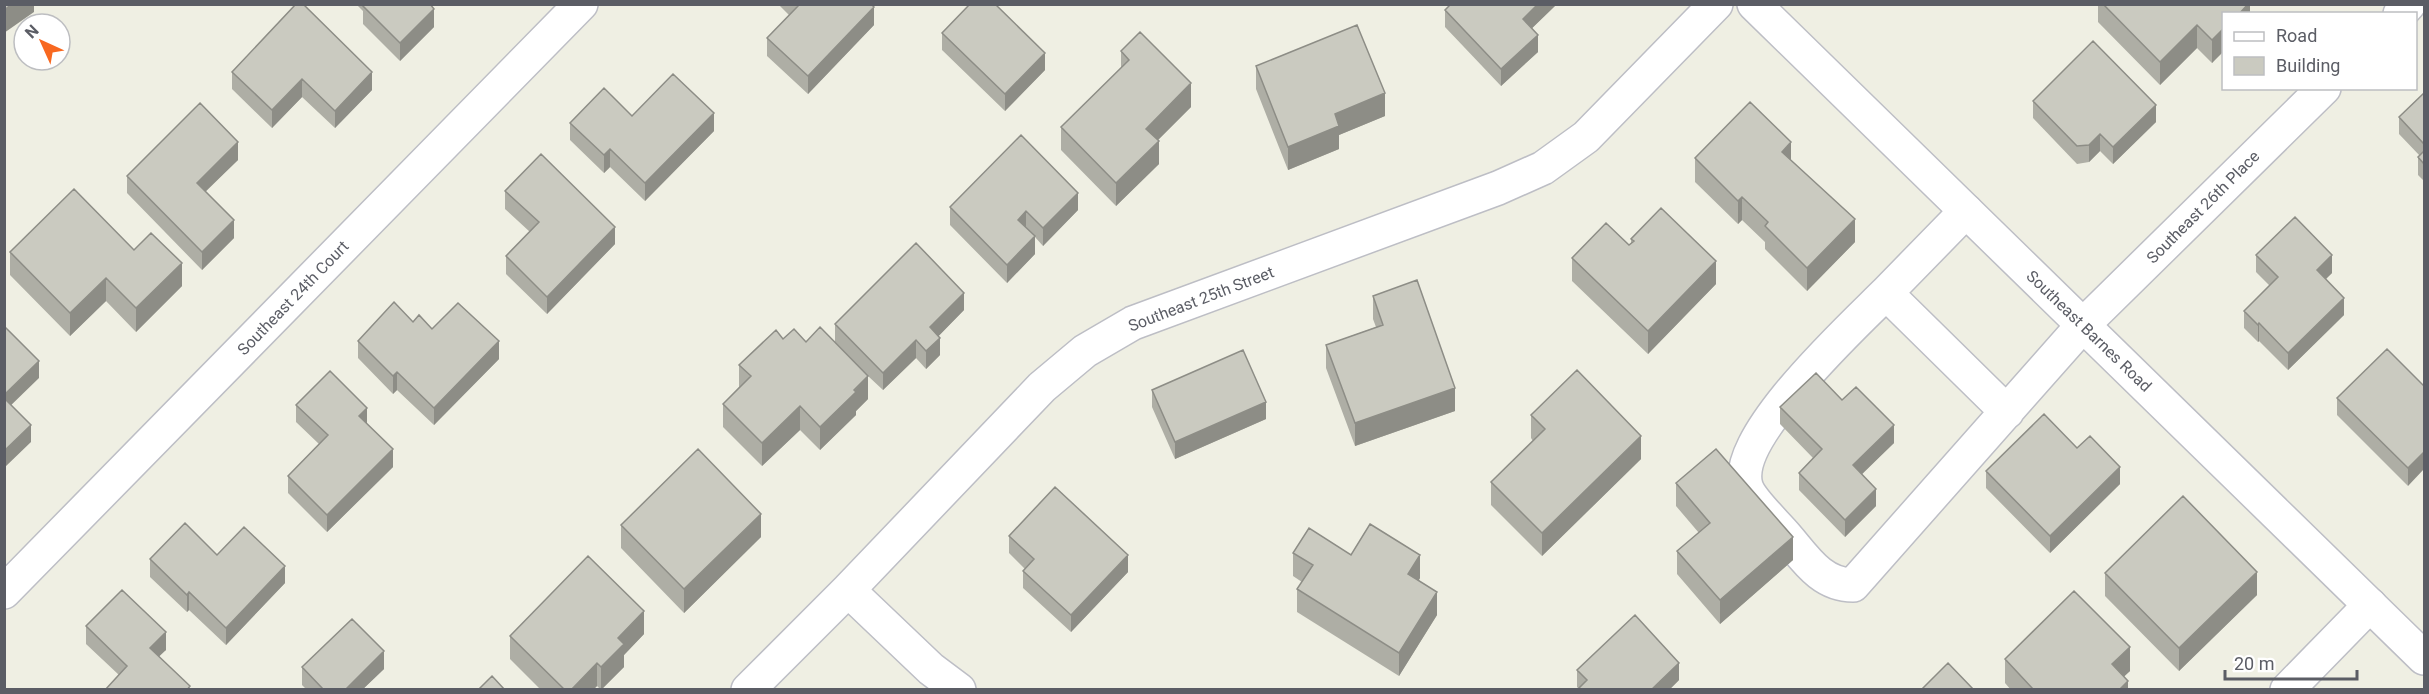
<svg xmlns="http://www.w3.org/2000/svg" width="2429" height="694" font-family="Roboto,sans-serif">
  <rect width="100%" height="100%" fill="#efefe3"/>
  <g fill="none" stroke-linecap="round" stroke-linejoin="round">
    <defs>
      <path id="minor" d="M2400 14 2409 4
        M1886 293 1966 211
        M2007 412 1886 293C1851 328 1732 437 1746 486 1750 500 1776 524 1786 536 1805 558 1821 585 1853 585L2083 325 2324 88
        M848 590 931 669 959 690
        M4 592 581 4
        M748 690 848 590 1042 387 1085 351 1133 323 1498 188 1543 168 1586 137 1716 4
        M2287 690 2370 605"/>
      <path id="tertiary" d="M1754 4 2424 658"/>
    </defs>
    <use href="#minor" stroke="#bdbec5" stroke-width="36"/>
    <use href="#tertiary" stroke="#bdbec5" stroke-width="36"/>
    <use href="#minor" stroke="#fff" stroke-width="33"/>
    <use href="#tertiary" stroke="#fff" stroke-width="33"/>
  </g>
  <path fill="#aeaea5" d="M296 4 372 90 335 128 302 97 272 128 232 89V72Z
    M356 4H430L434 27 400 61 363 24V11Z
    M778 4H871L874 25 808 94 767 56V38L789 15Z
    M1451 4H1557L1532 28 1538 52 1501 86 1445 27V10Z
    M2098 4H2250V14L2212 63 2197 48 2160 85 2098 22Z
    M942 33 1045 70 1005 111 942 50Z
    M1121 51 1191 107 1158 140 1159 164 1116 206 1061 150V127L1121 68Z
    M1256 66 1385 116 1339 135V149L1288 170 1256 89Z
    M2424 93V181L2418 175V157L2420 156 2399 134V117Z
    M2033 101 2156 122 2113 164 2100 151 2089 162 2077 164 2033 118Z
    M632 116 714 131 645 201 610 167 604 173 570 140V123Z
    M1695 158 1791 161 1855 242 1807 291 1765 249V242L1742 220 1738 224 1695 182Z
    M238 160 205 191 234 238 202 270 127 193V176Z
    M505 191 615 244 547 314 506 274V256L530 232 505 209Z
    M950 207 1078 210 1043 246 1035 237V254L1007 283 950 225Z
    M1631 239 1716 284 1648 354 1572 281V258L1629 245 1631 243Z
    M134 250 182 286 136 332 106 301 70 336 10 275V252Z
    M2256 255 2332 273 2325 279 2344 315 2288 370 2259 341 2258 342 2244 328V311L2270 286 2256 272Z
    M1373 296 1455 411 1355 446 1326 368V345L1376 327 1373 319Z
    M964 310 938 336 940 355 926 369 916 358 883 390 868 376V399L856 411V415L820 450 800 430 762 466 723 427V404L739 387V365L783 339 806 342H835V324Z
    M413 322 432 329 499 359 434 425 397 390 393 394 358 358V341Z
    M2424 386 2408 486 2337 415V398Z
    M1152 390 1266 419 1175 459 1152 407Z
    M296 405 367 424 393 467 327 532 288 493V476L319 444 296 422Z
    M1780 407 1894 443 1861 474 1876 506 1845 537 1799 490V473L1813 458 1780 424Z
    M1531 415 1641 459 1542 556 1491 505V482L1533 441 1531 438Z
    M2077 448 2120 484 2050 553 1986 488V471Z
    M1676 483 1793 560 1720 624 1677 574V551L1699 533 1676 506Z
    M621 525 761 537 684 613 621 548Z
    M1009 536 1128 572 1071 632 1023 588V571L1025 569 1009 553Z
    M1293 553 1351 555 1420 578 1419 580 1437 615 1399 676 1297 612V589L1302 582 1293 576Z
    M217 555 285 583 226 645 189 610 187 612 150 577V559Z
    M2105 573 2257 595 2179 671 2105 596Z
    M86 626 166 650 119 675 86 644Z
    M644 634 624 655V667L601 690 597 686 593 690H541L510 659V636Z
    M2005 659 2130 671 2124 676 2128 690H2011L2005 683Z
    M302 667 384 669 362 690H307L302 685Z
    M1577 670 1679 680 1669 690H1577L1578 688 1577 687Z"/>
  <path fill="#8d8d86" d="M12 4H34V12L4 33V10Z
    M1538 4H1557L1523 37V19Z
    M2248 4H2250V14H2239Z
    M874 7V25L808 94V76Z
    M434 9V27L400 61V43Z
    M2197 25V48L2160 85V62Z
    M2223 29V52L2212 63V40Z
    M1538 35V52L1501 86V69Z
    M1045 53V70L1005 111V94Z
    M372 72V90L335 128V111Z
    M302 79V97L272 128V110Z
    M1191 83V107L1146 152V129Z
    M1385 93V116L1339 135V149L1288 170V147L1335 114Z
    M2156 105V122L2113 164V147Z
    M714 113V131L645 201V183Z
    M2100 134V151L2089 162V145Z
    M1159 141V164L1116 206V183Z
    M238 142V160L197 200V183Z
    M1791 142V166L1782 152Z
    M610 149V167L604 173V155Z
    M1078 193V210L1043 246V228Z
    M1742 197V220L1738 224V201Z
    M1026 211V228L1018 220Z
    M1855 219V242L1807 291V268Z
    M234 220V238L202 270V252Z
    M615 227V244L547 314V297Z
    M1035 236V254L1007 283V265Z
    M2332 255V273L2317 288V270Z
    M1716 261V284L1648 354V331Z
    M182 263V286L136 332V308Z
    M106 278V301L70 336V313Z
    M964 293V310L930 345V327Z
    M2344 298V315L2288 370V353Z
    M2259 323V341L2258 342V325Z
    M940 338V355L926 369V351Z
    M916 340V358L883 390V373Z
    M499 341V359L434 425V408Z
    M39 361V378L4 412V395Z
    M397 372V390L393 394V376Z
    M868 376V399L856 411V415L820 450V427Z
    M1455 388V411L1355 446V423Z
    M1266 402V419L1175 459V442Z
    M800 406V430L762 466V443Z
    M367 408V426L359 416Z
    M31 425V442L4 468V451Z
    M1894 425V443L1853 483V465Z
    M1641 436V459L1542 556V533Z
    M393 449V467L327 532V515Z
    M2424 452V469L2408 486V468Z
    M2120 467V484L2050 553V536Z
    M1876 489V506L1845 537V520Z
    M761 514V537L684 613V589Z
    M1793 537V560L1720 624V600Z
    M1128 555V572L1071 632V615Z
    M1420 555V578L1408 597V574Z
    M285 566V583L226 645V628Z
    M2257 572V595L2179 671V648Z
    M189 592V610L187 612V595Z
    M1437 592V615L1399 676V653Z
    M644 611V634L624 655V667L601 690V667L618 638Z
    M166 632V650L150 665V648Z
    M2130 647V671L2112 688V664Z
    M384 651V669L362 690H345Z
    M597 663V686L593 690H571Z
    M1679 663V680L1669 690H1651Z
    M2128 681V690H2119Z"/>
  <path fill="#cacac0" stroke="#8d8d86" stroke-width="1.5" d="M4 4H12L4 10Z
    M296 4H303L372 72 335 111 302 79 272 110 232 72Z
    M364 4H430L434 9 400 43 363 6Z
    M796 4H871L874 7 808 76 767 38 798 6Z
    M970 4H995L1045 53 1005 94 942 33Z
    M1451 4H1538L1523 19 1538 35 1501 69 1445 10Z
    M2103 4H2248L2239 14H2223V29L2212 40 2197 25 2160 62Z
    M1357 25 1385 93 1335 114 1339 126 1288 147 1256 66Z
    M1140 32 1191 83 1146 129 1159 141 1116 183 1061 127 1129 60 1121 51Z
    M2093 41 2156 105 2113 147 2100 134 2089 145 2077 146 2033 101Z
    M673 74 714 113 645 183 610 149 604 155 570 123 604 88 632 116Z
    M2424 93V144L2399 117Z
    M1750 102 1791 142 1782 152 1855 219 1807 268 1765 226 1768 222 1742 197 1738 201 1695 158Z
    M200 103 238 142 197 183 234 220 202 252 127 176Z
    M1021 135 1078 193 1043 228 1026 211 1018 220 1035 236 1007 265 950 207Z
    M2424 151V164L2418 157Z
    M541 154 615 227 547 297 506 256 539 222 505 191Z
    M74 189 134 250 151 233 182 263 136 308 106 278 70 313 10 252Z
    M1661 208 1716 261 1648 331 1572 258 1606 223 1629 245 1634 241 1631 239Z
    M2295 217 2332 255 2317 270 2344 298 2288 353 2259 323 2258 325 2244 311 2278 277 2256 255Z
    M916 243 964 293 930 327 940 338 926 351 916 340 883 373 835 324Z
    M1417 280 1455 388 1355 423 1326 345 1383 325 1373 296Z
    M394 302 413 322 419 315 432 329 458 303 499 341 434 408 397 372 393 376 358 341Z
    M4 326 39 361 4 395Z
    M820 327 868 376 854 390 856 392 820 427 800 406 762 443 723 404 751 376 739 365 776 330 783 339 794 329 806 342Z
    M2387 349 2424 386V452L2408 468 2337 398Z
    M1243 350 1266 402 1175 442 1152 390Z
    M1577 370 1641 436 1542 533 1491 482 1545 429 1531 415Z
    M330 371 367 408 359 416 393 449 327 515 288 476 328 435 296 405Z
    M1816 373 1842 400 1856 387 1894 425 1853 465 1876 489 1845 520 1799 473 1822 449 1780 407Z
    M4 398 31 425 4 451Z
    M2044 414 2077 448 2090 436 2120 467 2050 536 1986 471Z
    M698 449 761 514 684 589 621 525Z
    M1716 449 1793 537 1720 600 1677 551 1710 523 1676 483Z
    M1055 487 1128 555 1071 615 1023 571 1034 559 1009 536Z
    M2183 496 2257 572 2179 648 2105 573Z
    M185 523 217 555 244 527 285 566 226 628 189 592 187 595 150 559Z
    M1370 524 1420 555 1408 574 1437 592 1399 653 1297 589 1313 565 1293 553 1309 528 1351 555Z
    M588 556 644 611 618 638 624 644 601 667 597 663 571 690H565L510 636Z
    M122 590 166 632 150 648 190 686 187 690H105L127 666 86 626Z
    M2074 591 2130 647 2112 664 2128 681 2119 690H2034L2005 659Z
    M1635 615 1679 663 1651 690H1577L1587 680 1577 670Z
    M352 619 384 651 345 690H324L302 667Z
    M1948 663 1974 690H1921Z
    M492 676 505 690H478Z"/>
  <g text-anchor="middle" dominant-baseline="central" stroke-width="6" stroke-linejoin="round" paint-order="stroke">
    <g font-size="16" fill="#5b5d65" stroke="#fff">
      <text transform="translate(2203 207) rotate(-45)">Southeast 26th Place</text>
      <text transform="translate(293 298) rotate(-46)">Southeast 24th Court</text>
      <text transform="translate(1201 299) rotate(-21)">Southeast 25th Street</text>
      <text transform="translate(2089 331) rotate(44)">Southeast Barnes Road</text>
    </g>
  </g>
  <rect width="2429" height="694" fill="none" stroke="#5b5d65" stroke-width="12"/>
  <rect x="2222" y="12" width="195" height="78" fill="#ffffff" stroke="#bdbec1" stroke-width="1.5"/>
  <rect x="2234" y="32" width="30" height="9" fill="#ffffff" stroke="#bdbec1" stroke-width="1.5"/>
  <text x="2276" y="42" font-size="18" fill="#5b5d65">Road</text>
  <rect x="2234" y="57" width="30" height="18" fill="#cacac0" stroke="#bdbec1" stroke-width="1.5"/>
  <text x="2276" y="72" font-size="18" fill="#5b5d65">Building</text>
  <g transform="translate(42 42) rotate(315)"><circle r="28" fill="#ffffff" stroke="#bdbec1" stroke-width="1.5"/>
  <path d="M0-4.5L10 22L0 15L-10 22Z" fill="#f86820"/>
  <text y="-9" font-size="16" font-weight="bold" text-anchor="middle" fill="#5b5d65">N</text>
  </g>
  <path d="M2225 670v9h132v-9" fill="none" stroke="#5b5d65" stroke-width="3"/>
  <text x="2234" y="670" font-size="18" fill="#5b5d65" stroke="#ffffff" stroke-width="4.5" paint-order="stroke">20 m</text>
</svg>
